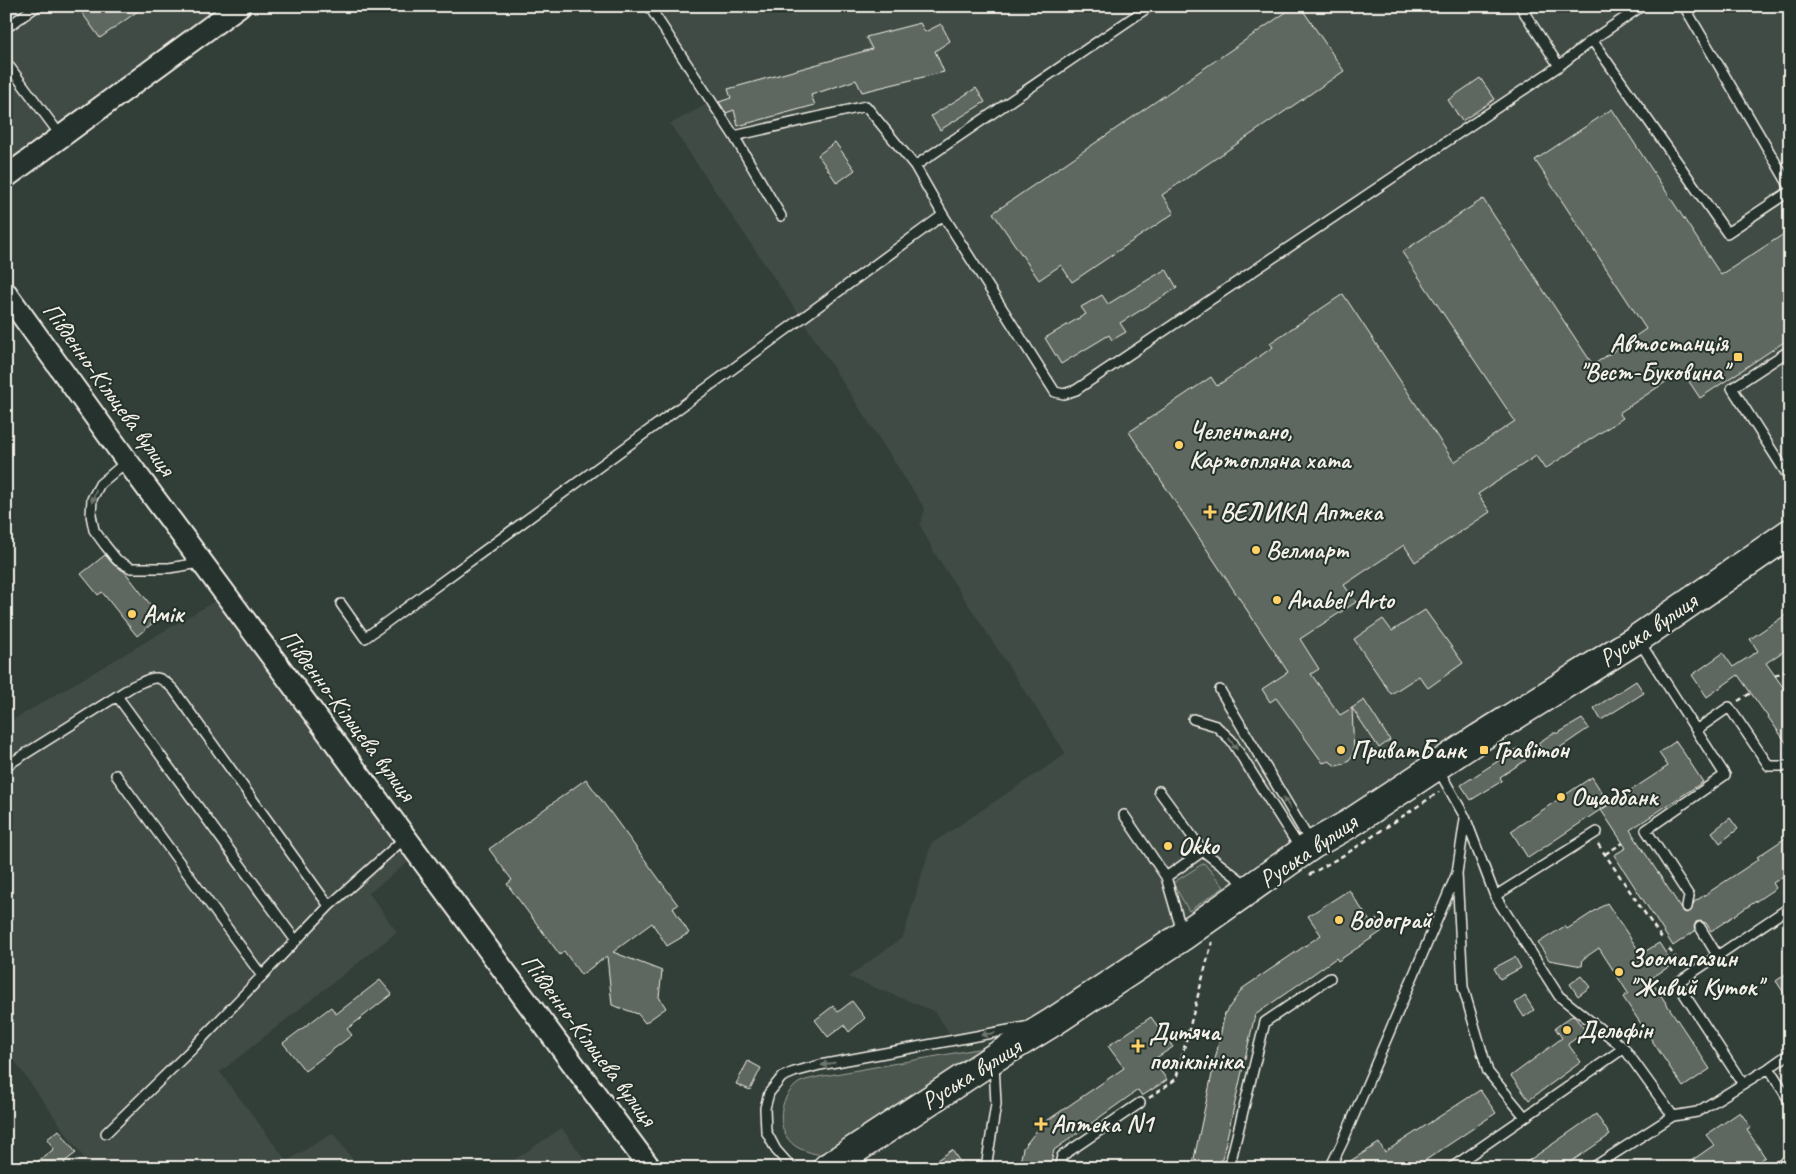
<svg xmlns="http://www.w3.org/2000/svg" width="1796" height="1174" font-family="Caveat,sans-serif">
  <rect width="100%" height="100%" fill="#323e38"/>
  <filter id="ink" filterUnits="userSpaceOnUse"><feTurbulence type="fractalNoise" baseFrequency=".02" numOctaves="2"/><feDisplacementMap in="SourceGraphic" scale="10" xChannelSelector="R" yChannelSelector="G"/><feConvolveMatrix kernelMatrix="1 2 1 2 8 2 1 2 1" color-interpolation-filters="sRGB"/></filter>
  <g filter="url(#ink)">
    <path fill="#404b44" d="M6 6H229L6 170Z
      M643 6H1790V536L1055 1025 957 1044 934 1011 848 977 903 937 931 844 1066 754 934 552 920 525 925 509 797 312 670 124 707 104Z
      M220 598 415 857 369 893 397 932 220 1072 287 1161 333 1133 359 1168H91L6 1049V724Z
      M562 1128 591 1168H502Z"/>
    <path fill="#4c564f" stroke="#a0a49c" d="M1204 863 1224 887 1189 911 1173 883Z
      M983 1048 836 1148C830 1150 823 1154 817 1154 814 1154 809 1152 806 1151 776 1143 774 1103 796 1085 801 1080 811 1079 818 1077Z"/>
    <path fill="#5f6861" stroke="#f4f1e8" d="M77 6H145L100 38Z
      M1295 6H1300L1344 71 1162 195 1174 213 1072 282 1061 265 1039 280 993 213Z
      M920 23 925 32 941 24 950 41 935 51 944 72 862 92 856 80 811 95 815 105 738 126 734 110 726 113 719 102 731 98 728 89 872 49 866 37Z
      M1480 78 1495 99 1462 121 1448 100Z
      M976 88 985 102 940 130 931 116Z
      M1612 109 1721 275 1790 230V338L1700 398 1682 371 1619 413 1623 418 1545 469 1536 456 1478 494 1490 512 1415 562 1404 545 1344 585 1356 602 1300 639 1319 669 1311 674 1340 715 1352 708 1354 753 1349 760 1344 764 1336 766 1329 761 1323 763 1276 698 1270 702 1262 689 1288 672 1129 432 1211 377 1217 386 1273 347 1270 343 1343 294 1454 462 1515 421 1402 252 1483 199 1593 365 1646 329 1535 160Z
      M835 142 855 170 837 183 818 155Z
      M1166 269 1177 288 1120 323 1126 332 1112 340 1109 335 1061 364 1045 338 1086 314 1081 307 1102 295 1108 304Z
      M105 555 114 565 125 572 160 617 137 636 102 592 98 595 81 574Z
      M1425 610 1463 663 1428 688 1419 676 1391 694 1354 639 1383 619 1392 631Z
      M1790 612V647L1766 663 1790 697V748L1738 675 1707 697 1692 675 1723 653 1733 667 1758 651 1750 639Z
      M1636 681 1644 693 1601 720 1594 708Z
      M1364 700 1390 740 1379 748 1352 708Z
      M1582 719 1589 728 1546 757 1538 743 1553 733H1558Z
      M1676 741 1703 782 1630 830 1683 911 1686 913 1691 911 1694 902 1759 859 1757 857 1790 835V872L1773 883 1776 888 1711 931 1706 923 1700 921 1696 922 1694 927 1695 931 1673 946 1614 855 1626 848 1601 810 1668 766 1659 753Z
      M1518 748 1526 760 1500 777 1502 781 1471 800 1461 785Z
      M1592 777 1609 804 1528 858 1511 831Z
      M586 779 678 905 673 908 689 933 667 946 652 923 613 952 662 971 659 997 666 1008 645 1023 638 1014 612 1005 607 956 581 975 564 951 560 955 507 884 512 880 489 849Z
      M1730 818 1738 829 1720 843 1712 832Z
      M1349 890 1371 923 1377 919 1384 930 1338 961 1336 958 1255 1015 1220 1168H1192L1225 1013 1243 988 1321 935 1308 916Z
      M1607 903 1641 954 1659 943 1673 964 1650 979 1710 1069 1683 1087 1623 997 1628 993 1599 948 1583 959 1582 966 1549 960 1538 943 1565 926 1567 929Z
      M1515 957 1521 968 1500 979 1494 968Z
      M1790 971V1002L1776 981Z
      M1581 976 1590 987 1578 996 1570 984Z
      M380 980 392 994 347 1029 352 1035 305 1071 283 1043 331 1007 336 1014Z
      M1525 996 1534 1010 1524 1017 1515 1003Z
      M852 1001 865 1018 849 1032 844 1025 828 1037 815 1020 833 1006 838 1012Z
      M1573 1015 1586 1031 1568 1044 1581 1062 1529 1100 1511 1076 1562 1038 1555 1028Z
      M1151 1017 1173 1047 1153 1060 1167 1080 1142 1096 1138 1090 1054 1150 1050 1168H1019L1023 1148 1042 1124 1124 1068 1108 1046Z
      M748 1061 761 1068 750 1090 736 1084Z
      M1480 1090 1496 1113 1414 1168H1339L1379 1143 1385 1152Z
      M1740 1112 1751 1128 1747 1130 1765 1157 1749 1168H1681L1714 1145 1706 1135Z
      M1596 1114 1610 1135 1562 1168H1518Z
      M59 1130 76 1153 64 1162 68 1168H29L54 1149 47 1139Z
      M952 1150 964 1168H925Z"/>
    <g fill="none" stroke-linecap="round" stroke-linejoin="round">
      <defs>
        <path id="service" d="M649 6 734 136 781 216
          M1520 6 1559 66 1592 40 1642 6
          M1684 6 1790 187
          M6 28 37 6
          M1592 40 1727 233 1790 191
          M6 62 61 136
          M734 136 866 106 915 166
          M943 215 1055 392 1064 394 1076 390 1559 66
          M1790 350 1732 388 1790 479
          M126 462 100 484 92 499 91 515 94 530 105 545 117 560 131 568H169L200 563
          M341 604 365 638 943 215 915 166 1150 6
          M1639 641 1725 775 1646 830 1689 896 1687 907
          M1220 690 1311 843
          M117 696 296 941
          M1193 719 1216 726 1231 740 1301 850
          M1696 730 1729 707 1769 766H1790
          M6 766 133 686C154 677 157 672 174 690L329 906
          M1438 769 1465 817 1495 896 1559 996 1624 1048 1673 1116 1697 1112 1769 1068 1790 1102
          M116 775 262 976
          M1159 791 1203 851 1248 886
          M1124 815 1166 877 1182 932
          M1457 873 1463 987 1488 1072 1525 1117 1624 1048
          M1166 877 1203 851
          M1495 896 1597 832
          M1700 927 1717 955
          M1769 1068 1790 1053
          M1743 1084 1677 983 1790 907
          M106 1133 189 1052 329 906 405 838
          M792 1168 776 1150 766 1131 765 1108 769 1093 782 1077 794 1072 820 1065 1025 1027
          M986 1168 996 1104 994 1064
          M1059 1168 1062 1156 1140 1103
          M1229 1168 1265 1022 1330 978
          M1330 1168 1343 1141 1457 873 1465 819
          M1451 1168 1525 1117
          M1592 1168 1673 1116
          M1776 1168 1790 1159"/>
        <path id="tertiary" d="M6 177 239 6
          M6 293 127 461 650 1168"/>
        <path id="primary" d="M827 1168 994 1058 1053 1022 1183 936 1312 845 1349 824 1479 738 1637 639 1790 533"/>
      </defs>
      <use href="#service" stroke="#f4f1e8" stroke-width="12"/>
      <use href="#tertiary" stroke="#f4f1e8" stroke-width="25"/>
      <use href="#primary" stroke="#f4f1e8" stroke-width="31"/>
      <path stroke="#f4f1e8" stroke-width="2.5" stroke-dasharray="5 4" stroke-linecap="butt" d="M1775 676 1790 667
        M1738 701 1751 693
        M1598 844 1663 940
        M1605 854 1623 843
        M1309 875 1349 852 1439 792
        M1669 949 1682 966
        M1149 1098 1176 1079 1212 942"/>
      <use href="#service" stroke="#26332d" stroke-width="9"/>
      <use href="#tertiary" stroke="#26332d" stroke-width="21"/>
      <use href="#primary" stroke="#26332d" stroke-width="28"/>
    </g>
    <defs><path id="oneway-solid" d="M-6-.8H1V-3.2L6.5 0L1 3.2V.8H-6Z" transform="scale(1.25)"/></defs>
    <g fill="#6e766e">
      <use href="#oneway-solid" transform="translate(94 496) rotate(110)"/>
      <use href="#oneway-solid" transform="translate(1233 744) rotate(54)"/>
      <use href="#oneway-solid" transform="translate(1287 803) rotate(-121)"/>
      <use href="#oneway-solid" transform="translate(988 1034) rotate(170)"/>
      <use href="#oneway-solid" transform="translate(828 1064) rotate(169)"/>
    </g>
  </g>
  <g fill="#ffd166" stroke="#26332d" stroke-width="2">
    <rect x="1733" y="352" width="10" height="10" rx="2.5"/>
    <circle cx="1179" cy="445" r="5"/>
    <path d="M1207.5 504.5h5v5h5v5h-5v5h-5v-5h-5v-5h5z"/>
    <circle cx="1256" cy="550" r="5"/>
    <circle cx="1277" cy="600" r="5"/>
    <circle cx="132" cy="614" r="5"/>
    <circle cx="1341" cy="750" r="5"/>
    <rect x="1479" y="745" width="10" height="10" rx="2.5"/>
    <circle cx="1561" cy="797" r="5"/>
    <circle cx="1168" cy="846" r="5"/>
    <circle cx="1339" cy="920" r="5"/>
    <circle cx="1619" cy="972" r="5"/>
    <circle cx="1567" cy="1030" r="5"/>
    <path d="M1135.5 1038.5h5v5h5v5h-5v5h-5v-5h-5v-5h5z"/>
    <path d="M1038.5 1116.5h5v5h5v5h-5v5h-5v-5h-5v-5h5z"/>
  </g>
  <g text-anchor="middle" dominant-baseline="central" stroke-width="4" stroke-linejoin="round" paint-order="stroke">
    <g font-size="25" font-weight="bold" fill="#f4f1e8" stroke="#26332d" text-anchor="start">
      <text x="1728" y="343" text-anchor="end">Автостанція<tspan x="1728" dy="29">"Вест-Буковина"</tspan></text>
      <text x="1189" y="431">Челентано,<tspan x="1189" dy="29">Картопляна хата</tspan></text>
      <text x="1220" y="512">ВЕЛИКА Аптека</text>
      <text x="1266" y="550">Велмарт</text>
      <text x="1287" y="600">Anabel' Arto</text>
      <text x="142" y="614">Амік</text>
      <text x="1351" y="750">ПриватБанк</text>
      <text x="1494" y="750">Гравітон</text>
      <text x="1571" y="797">Ощадбанк</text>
      <text x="1178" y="846">Okko</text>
      <text x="1349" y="920">Водограй</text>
      <text x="1629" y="958">Зоомагазин<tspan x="1629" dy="29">"Живий Куток"</tspan></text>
      <text x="1577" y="1030">Дельфін</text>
      <text x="1149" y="1032">Дитяча<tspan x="1149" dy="29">поліклініка</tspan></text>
      <text x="1051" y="1124">Аптека N1</text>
    </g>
    <g font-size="25" fill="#f4f1e8" stroke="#26332d">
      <text transform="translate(109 389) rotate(54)">Південно-Кільцева вулиця</text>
      <text transform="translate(1648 630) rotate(-34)">Руська вулиця</text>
      <text transform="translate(348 715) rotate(53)">Південно-Кільцева вулиця</text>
      <text transform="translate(1308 851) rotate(-34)">Руська вулиця</text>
      <text transform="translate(589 1040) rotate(53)">Південно-Кільцева вулиця</text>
      <text transform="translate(971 1074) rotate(-32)">Руська вулиця</text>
    </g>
  </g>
  <rect width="1796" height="1174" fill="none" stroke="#26332d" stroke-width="25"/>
  <rect x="12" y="12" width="1771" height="1149" fill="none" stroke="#f4f1e8" stroke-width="2" filter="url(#ink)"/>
</svg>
